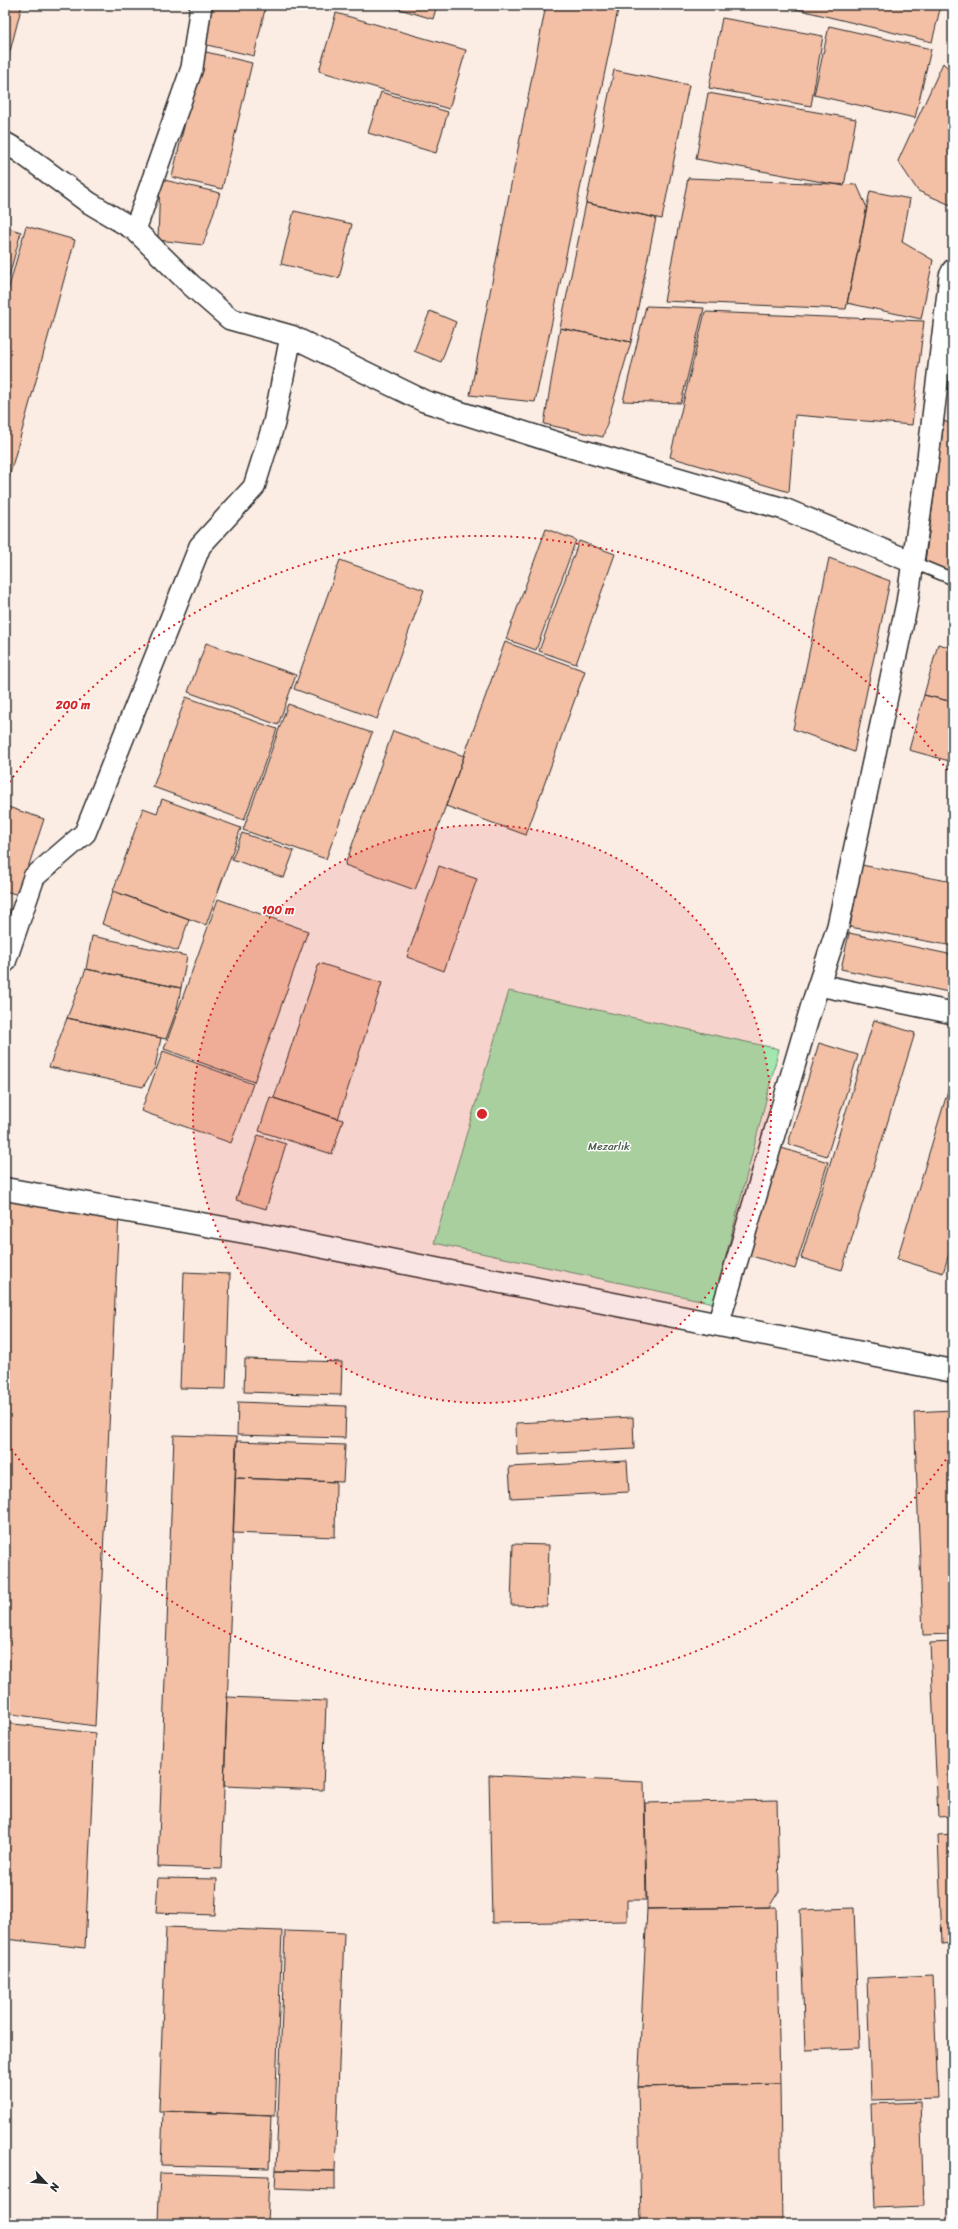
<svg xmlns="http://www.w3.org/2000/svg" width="958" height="2229" font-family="Sriracha,sans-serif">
  <rect width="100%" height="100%" fill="#fbece4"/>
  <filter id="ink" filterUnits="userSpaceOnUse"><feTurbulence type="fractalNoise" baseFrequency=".025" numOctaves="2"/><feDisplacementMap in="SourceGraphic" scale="8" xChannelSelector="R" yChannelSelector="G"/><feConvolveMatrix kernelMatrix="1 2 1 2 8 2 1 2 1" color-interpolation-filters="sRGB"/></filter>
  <g filter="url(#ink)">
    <path fill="#a3e6b0" stroke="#67886e" d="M509 991 779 1049 714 1303 434 1243Z"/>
    <path fill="#f3bfa5" stroke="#2b2b2b" d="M5 5H22L8 59H5Z
      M213 5H266L254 56 203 44Z
      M386 5H437L433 19Z
      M546 5H619L535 402 470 395Z
      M780 5H941L932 42Z
      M336 13 466 50 449 109 319 71Z
      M722 18 823 36 811 106 709 88Z
      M829 26 931 49 915 118 814 95Z
      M202 51 252 63 222 189 172 177Z
      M943 63 953 73V206L918 191 898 161Z
      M614 70 689 85 662 219 586 203Z
      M381 92 448 112 436 153 368 133Z
      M708 93 856 119 844 186 696 159Z
      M688 178 857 185 867 208 846 309 664 301Z
      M160 179 220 193 203 245 158 240Z
      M870 191 910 199 902 242 933 260 921 319 847 303Z
      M586 203 656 218 631 342 560 328Z
      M294 211 352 224 339 278 281 264Z
      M26 226 75 240 5 492V301Z
      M5 227 21 232 5 291Z
      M646 306 704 308 681 403 623 401Z
      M430 311 456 322 441 362 414 351Z
      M705 312 924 321 912 425 795 415 789 492 670 457Z
      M560 328 631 342 603 437 544 424Z
      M944 421 953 425V573L925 562Z
      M546 529 576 540 536 650 506 639Z
      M579 541 615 554 576 664 539 651Z
      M829 558 890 581 854 752 793 729Z
      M340 560 424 590 377 719 294 689Z
      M505 642 585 671 526 835 446 806Z
      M206 643 296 675 278 725 188 692Z
      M938 644 953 648V702L924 695Z
      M924 695 953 702V762L909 750Z
      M186 697 277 729 244 820 153 787Z
      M288 704 372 733 326 859 243 830Z
      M393 731 464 756 415 890 345 865Z
      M162 799 241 828 206 925 113 891 143 808 157 813Z
      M5 806 44 819 19 895 5 891Z
      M242 833 294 851 284 878 232 859Z
      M861 865 953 882V946L850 927Z
      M439 866 477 879 444 971 407 957Z
      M113 891 189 919 178 951 102 924Z
      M218 899 308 931 254 1082 164 1049Z
      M849 933 953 955V993L841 969Z
      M92 936 187 956 181 988 86 969Z
      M319 963 382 983 338 1119 274 1098Z
      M86 969 181 988 177 1009 166 1039 67 1018Z
      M67 1018 161 1038 155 1067 143 1087 49 1067Z
      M874 1020 915 1033 842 1270 801 1258Z
      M819 1043 858 1055 827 1156 788 1144Z
      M163 1051 253 1084 231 1143 141 1111Z
      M953 1074V1241L943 1273 897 1259Z
      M270 1097 343 1120 332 1154 259 1131Z
      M258 1135 286 1144 266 1209 236 1200Z
      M778 1147 828 1162 795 1269 745 1254Z
      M5 1201 119 1213 95 1726 5 1713Z
      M184 1272 230 1274 226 1389 180 1388Z
      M245 1359 342 1362 341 1395 244 1392Z
      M238 1402 346 1406 345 1438 237 1435Z
      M953 1410V1634L923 1635 914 1412Z
      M633 1417 634 1449 517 1455 516 1423Z
      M174 1435 237 1437 221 1869 158 1867Z
      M236 1441 345 1445 343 1482 235 1478Z
      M627 1461 629 1492 511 1498 509 1467Z
      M235 1478 336 1482 335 1537 233 1533Z
      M513 1544 549 1545 547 1606 511 1605Z
      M953 1642V1816L938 1817 930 1643Z
      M227 1697 326 1701 323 1790 224 1786Z
      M5 1723 95 1733 85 1948 5 1939Z
      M489 1775 644 1782 646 1900H627V1921L492 1923Z
      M777 1800 779 1891 769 1907 647 1909 645 1803Z
      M953 1834V1994L951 1943 942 1944 938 1835Z
      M158 1878 217 1879 215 1915 156 1913Z
      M776 1907 780 2084 638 2087 647 1909Z
      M854 1908 859 2048 805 2050 800 1910Z
      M166 1927 282 1931 275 2115 159 2111Z
      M285 1931 344 1933 335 2171 276 2170Z
      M933 1975 938 2098 871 2100 867 1978Z
      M780 2084 782 2224H641L638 2087Z
      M920 2102 924 2206 875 2208 871 2104Z
      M163 2111 271 2115 269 2168 161 2165Z
      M276 2170 335 2171V2190L275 2188Z
      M160 2173 269 2176 267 2224 158 2222Z"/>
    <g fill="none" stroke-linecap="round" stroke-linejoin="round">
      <defs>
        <path id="service" d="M912 562 953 579"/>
        <path id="minor" d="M5 143 19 151 88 202 135 230 191 285 230 319 291 336 424 401 567 446 784 509 912 562
          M135 230 192 68 201 5
          M5 962 34 877 85 833 200 546 254 487 274 423 291 336
          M819 985 953 1013
          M718 1325 812 1005 838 926 907 603 928 458 950 276 953 270"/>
        <path id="tertiary" d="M5 1189 268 1236 953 1371"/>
      </defs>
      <use href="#service" stroke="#2b2b2b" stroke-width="14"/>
      <use href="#minor" stroke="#2b2b2b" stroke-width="24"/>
      <use href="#tertiary" stroke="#2b2b2b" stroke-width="25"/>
      <use href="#service" stroke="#fff" stroke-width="11"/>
      <use href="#minor" stroke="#fff" stroke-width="21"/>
      <use href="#tertiary" stroke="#fff" stroke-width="22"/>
    </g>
  </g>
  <circle cx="482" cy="1114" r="289" fill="#d62828" fill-opacity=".12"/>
  <g fill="none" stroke="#d62828" stroke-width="2" stroke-dasharray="2 4">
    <circle cx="482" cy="1114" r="289"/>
    <path d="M953 1450A578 578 0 0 1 6 1441M6 787A578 578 0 0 1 953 778"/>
  </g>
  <g text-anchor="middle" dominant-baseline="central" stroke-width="3" stroke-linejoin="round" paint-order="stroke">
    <g font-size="11" fill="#495a4c" stroke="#fff">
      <text x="609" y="1146">Mezarlık</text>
    </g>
  </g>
  <circle cx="482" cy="1114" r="6" fill="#d62828" stroke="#fff" stroke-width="2"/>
  <g font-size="12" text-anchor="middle" font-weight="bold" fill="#d62828" stroke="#fff" stroke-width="3" stroke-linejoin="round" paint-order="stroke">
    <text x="73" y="709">200 m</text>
    <text x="278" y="914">100 m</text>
  </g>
  <rect width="958" height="2229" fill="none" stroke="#fff" stroke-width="20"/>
  <rect x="10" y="10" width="938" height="2209" fill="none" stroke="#2b2b2b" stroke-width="1.5" filter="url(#ink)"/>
  <g transform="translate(46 2183) rotate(116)" stroke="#ffffff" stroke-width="3" paint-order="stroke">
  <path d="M0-3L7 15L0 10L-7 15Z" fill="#2b2b2b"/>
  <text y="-6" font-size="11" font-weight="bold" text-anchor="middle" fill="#2b2b2b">N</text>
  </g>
</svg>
